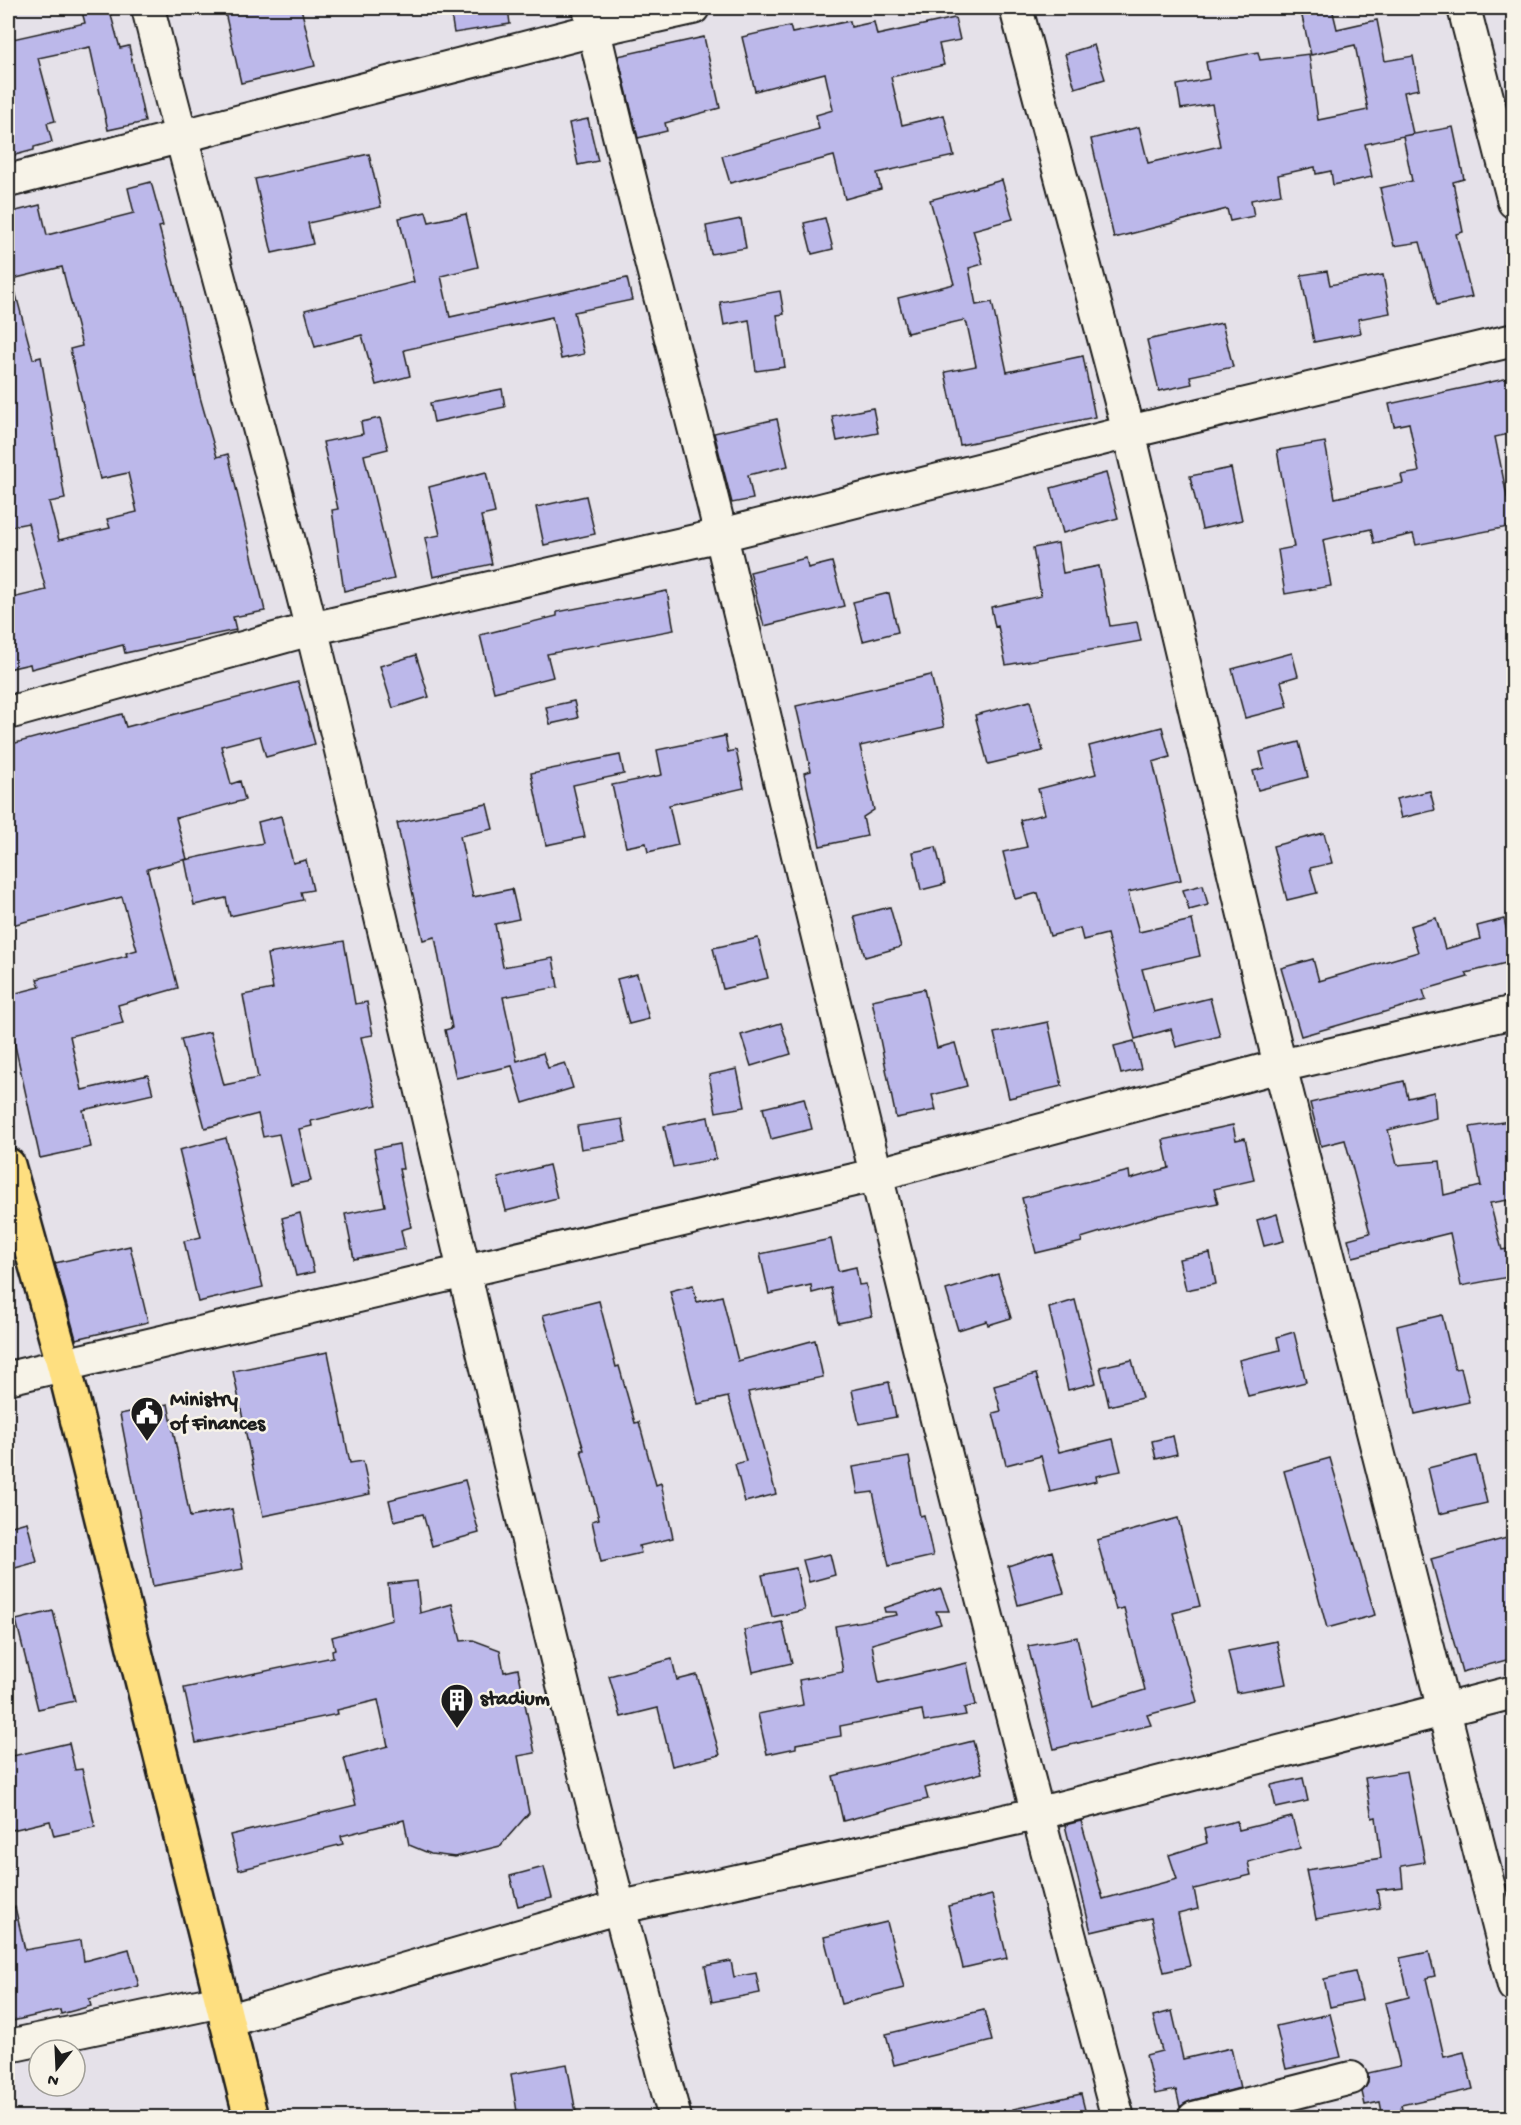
<svg xmlns="http://www.w3.org/2000/svg" width="1521" height="2125" font-family="'Gochi Hand',sans-serif">
  <rect width="100%" height="100%" fill="#e5e1e9"/>
  <filter id="ink" filterUnits="userSpaceOnUse"><feTurbulence type="fractalNoise" baseFrequency=".0167" numOctaves="2"/><feDisplacementMap in="SourceGraphic" scale="12" xChannelSelector="R" yChannelSelector="G"/><feConvolveMatrix kernelMatrix="1 2 1 2 8 2 1 2 1" color-interpolation-filters="sRGB"/></filter>
  <g filter="url(#ink)">
    <path fill="#bcb8ea" stroke="#1c1c1c" stroke-width="1.5" d="M81 8H109L120 48 129 46 145 122 108 130 90 47 38 58 55 121 47 123 52 142 34 147V150L8 157V40L85 23Z
      M224 8H301L315 66 241 83Z
      M450 8H508L510 24 454 33Z
      M1300 8H1332L1337 29 1377 20 1385 61 1413 56 1419 89 1404 92 1413 134 1365 144 1372 177 1333 185 1331 171 1316 174 1315 167 1278 175 1281 194 1251 200 1254 216 1230 221 1227 209 1114 238 1091 139 1139 127 1148 163 1220 146 1212 104 1181 109 1177 85 1209 79 1206 62 1258 52 1260 60 1309 54 1318 120 1368 110 1355 45 1311 55Z
      M955 18 960 40 939 44 944 65 891 77 902 125 944 115 954 156 877 173 881 189 845 199 834 156 730 183 722 156 819 129 816 115 833 110 825 73 755 91 742 37 790 26 792 33 850 21 851 27 874 22 877 35Z
      M704 37 720 108 665 123 667 131 638 138 618 56Z
      M1094 45 1105 79 1075 88 1065 54Z
      M588 119 598 161 578 165 569 123Z
      M1453 127 1464 179 1453 182 1463 232 1456 234 1472 297 1437 305 1420 242 1394 246 1380 188 1412 181 1403 136Z
      M369 154 381 207 308 223 313 244 272 253 255 179Z
      M1002 180 1013 219 973 230 983 264 969 268 976 305 992 302 1007 372 1083 356 1095 417 960 445 945 372 976 366 967 324 964 320 907 333 898 298 954 284 930 200Z
      M151 182 163 226 159 227 183 317 200 397 217 457 228 454 265 611 233 617 236 630 125 653 123 645 31 669 30 664 8 669V599L46 590 28 523 8 527V460L13 459 8 439V288L14 287 33 359 41 357 65 499 49 502 59 540 110 528 107 519 137 512 128 473 100 479 70 349 82 346 62 267 8 280V213L40 205 47 235 134 213 128 188Z
      M426 212 429 222 466 214 478 267 441 276 450 317 627 278 632 300 574 312 584 354 561 359 552 317 404 350 410 376 376 385 362 335 315 347 305 310 414 282 399 218Z
      M825 218 833 249 812 254 804 223Z
      M741 219 746 248 711 254 706 226Z
      M1327 271 1330 285 1383 275 1390 313 1358 319 1361 333 1314 342 1301 275Z
      M780 291 784 314 777 315 785 367 756 371 749 320 724 325 720 302Z
      M1222 323 1233 367 1190 376 1192 384 1159 391 1147 340Z
      M1514 377V433L1495 437 1513 526 1416 545 1413 534 1374 543 1371 529 1323 540 1331 586 1285 594 1278 550 1294 547 1277 450 1325 442 1335 498 1403 483 1401 475 1419 472 1409 423 1394 426 1389 404Z
      M502 389 505 407 434 422 430 403Z
      M873 408 878 433 837 441 832 416Z
      M380 418 388 449 364 455 394 579 344 591 332 510 338 509 323 442 363 434 361 422Z
      M777 419 788 466 748 475 753 499 732 503 714 433Z
      M1231 468 1242 520 1202 529 1190 476Z
      M486 472 495 513 481 516 492 564 433 577 425 538 440 535 429 487Z
      M1106 473 1118 518 1063 533 1051 488Z
      M586 496 595 534 544 545 536 507Z
      M1058 543 1063 573 1099 566 1110 626 1137 622 1141 641 1006 665 998 626 995 627 991 607 1041 596 1033 548Z
      M806 558 808 568 832 562 844 606 764 626 750 572Z
      M667 591 674 630 547 654 553 677 494 692 480 635 557 616V612Z
      M889 593 898 632 863 641 853 602Z
      M1292 653 1298 676 1281 681 1288 707 1245 718 1232 669Z
      M416 655 429 697 393 708 380 666Z
      M931 675 944 727 860 746 874 810 863 817 867 836 820 846 804 773 811 771 796 706Z
      M298 682 315 744 266 757 260 736 221 746 231 784 240 781 245 800 176 818 187 859 147 869 178 988 118 1005 123 1023 70 1036 82 1090 148 1075 153 1094 83 1110 91 1147 40 1158 8 1014V995L40 987 37 979 127 956 126 953 137 950 122 897 8 926V745L122 714 126 727Z
      M574 701 578 718 550 724 546 707Z
      M1030 701 1043 751 988 764 975 715Z
      M1162 727 1170 757 1153 762 1181 880 1128 892 1139 932 1192 920 1200 956 1142 969 1154 1012 1210 998 1220 1036 1176 1047 1171 1029 1135 1039 1107 934 1083 940 1080 928 1050 936 1038 893 1015 899 1003 852 1027 847 1020 820 1045 814 1038 789 1096 774 1089 746Z
      M725 736 728 752 736 750 744 788 669 805 678 845 648 852 646 843 626 847 612 785 662 775 657 750Z
      M1299 742 1308 777 1258 790 1253 771 1264 768 1260 752Z
      M620 755 624 774 573 785 585 837 546 845 531 773Z
      M1430 791 1435 810 1401 818 1396 799Z
      M487 804 493 829 460 836 473 897 512 889 519 919 495 924 503 967 553 958 558 987 503 997 517 1061 543 1053 548 1068 565 1063 573 1088 523 1103 512 1066 456 1078 445 1030 452 1028 435 937 423 940 397 823Z
      M281 816 293 863 306 860 313 890 301 892 303 900 230 916 226 898 194 905 185 860 263 843 258 822Z
      M1324 833 1332 863 1310 868 1317 893 1287 900 1273 846Z
      M936 847 945 884 921 890 913 852Z
      M1203 885 1208 905 1189 910 1183 890Z
      M890 907 901 947 865 957 854 916Z
      M1436 918 1445 949 1480 939 1477 926 1504 919 1514 961 1466 973 1468 977 1423 990 1426 1000 1301 1036 1281 968 1313 959 1319 981 1418 952 1410 926Z
      M758 938 768 978 723 989 713 948Z
      M344 941 355 1004 367 1002 373 1035 361 1037 377 1105 311 1121 312 1126 299 1129 311 1181 291 1185 279 1134 263 1137 258 1114 205 1128 181 1039 210 1032 224 1085 258 1078 243 995 273 989 267 954Z
      M637 974 649 1019 629 1024 617 979Z
      M924 989 937 1048 955 1043 967 1086 932 1095 936 1110 896 1118 872 1000Z
      M1048 1022 1062 1086 1009 1098 994 1033Z
      M781 1023 791 1054 751 1066 741 1035Z
      M1134 1041 1141 1069 1121 1074 1114 1046Z
      M737 1069 745 1107 716 1112 709 1075Z
      M1404 1081 1408 1098 1434 1092 1436 1118 1388 1130 1397 1165 1440 1161 1444 1195 1481 1186 1470 1127 1509 1121 1514 1148V1199L1490 1203 1502 1250 1514 1248V1276L1461 1286 1450 1233 1353 1257 1348 1239 1370 1233 1345 1140 1321 1146 1310 1103Z
      M804 1098 812 1129 771 1139 763 1108Z
      M708 1117 716 1159 673 1167 664 1126Z
      M622 1119 626 1142 581 1149 577 1126Z
      M1233 1125 1236 1140 1245 1138 1254 1180 1214 1189 1218 1203 1154 1216 1081 1238 1082 1242 1036 1253 1022 1198 1129 1171 1130 1179 1169 1168 1163 1140Z
      M226 1138 263 1287 198 1302 184 1241 201 1237 179 1150Z
      M399 1144 403 1169H399L411 1227 401 1230 405 1249 354 1259 345 1214 385 1206 374 1149Z
      M549 1165 557 1198 506 1211 498 1178Z
      M300 1213 314 1272 296 1276 282 1218Z
      M1277 1214 1284 1241 1264 1246 1257 1220Z
      M831 1239 838 1271 856 1267 859 1285 866 1284 872 1316 838 1323 831 1288 812 1293 811 1285 769 1294 760 1254Z
      M130 1246 148 1322 76 1339 55 1263Z
      M1210 1253 1216 1284 1186 1290 1179 1259Z
      M998 1274 1011 1318 988 1325 987 1321 958 1330 946 1290Z
      M693 1285 697 1302 722 1296 738 1361 815 1340 823 1377 748 1392 776 1494 745 1502 735 1464 746 1461 728 1397 698 1404 670 1291Z
      M1075 1300 1096 1383 1068 1390 1049 1308Z
      M599 1301 616 1367 619 1366 635 1423 639 1422 656 1485 661 1483 673 1538 639 1546 641 1553 601 1562 592 1521 599 1519 581 1450H584L543 1315Z
      M1442 1315 1455 1369 1461 1368 1469 1402 1415 1414 1397 1326Z
      M1294 1332 1306 1382 1248 1396 1239 1360 1280 1350 1277 1337Z
      M328 1352 350 1463 363 1461 370 1494 263 1516 233 1371Z
      M1132 1360 1142 1398 1109 1406 1100 1367Z
      M1036 1374 1059 1452 1113 1439 1121 1471 1096 1476 1097 1481 1050 1492 1041 1456 1006 1465 993 1413 1001 1411 994 1386Z
      M889 1382 896 1417 859 1424 852 1390Z
      M168 1404 190 1517 232 1509 243 1569 153 1586 120 1414Z
      M1173 1436 1177 1454 1156 1459 1152 1441Z
      M1476 1456 1487 1503 1439 1514 1428 1468Z
      M909 1457 920 1516 924 1515 933 1556 889 1566 873 1492 858 1494 853 1467Z
      M1330 1458 1375 1615 1327 1628 1284 1471Z
      M465 1480 479 1533 432 1546 423 1514 394 1521 389 1500Z
      M1178 1518 1200 1606 1173 1613 1197 1702 1147 1715 1151 1725 1054 1749 1028 1646 1077 1637 1092 1706 1145 1690 1124 1608 1116 1610 1097 1540Z
      M27 1522 37 1562 8 1570V1527Z
      M1514 1536V1658L1462 1672 1431 1559Z
      M1052 1551 1064 1593 1018 1605 1008 1566Z
      M830 1554 835 1575 809 1582 803 1560Z
      M796 1568 805 1610 772 1617 762 1575Z
      M417 1581 420 1613 452 1604 461 1641 473 1640 500 1650 504 1672 518 1669 535 1753 518 1756 529 1813 500 1846 455 1857 431 1854 409 1845 404 1820 341 1836 343 1844 239 1870 230 1835 356 1805 344 1758 388 1746 378 1700 337 1710 338 1714 196 1743 184 1688 333 1657 332 1650 335 1649 332 1637 392 1620 388 1584Z
      M941 1589 949 1611H936L941 1624 872 1644 879 1683 967 1663 976 1705 964 1708 966 1715 924 1722 922 1710 840 1726 841 1736 796 1744V1748L767 1754 758 1714 803 1705 799 1680 843 1672 835 1626 897 1615 896 1612H885L884 1608Z
      M53 1611 75 1701 38 1709 16 1620Z
      M782 1622 792 1663 753 1672 744 1630Z
      M1277 1641 1286 1684 1237 1693 1228 1651Z
      M672 1659 677 1680 697 1675 720 1755 672 1766 658 1708 621 1717 609 1676Z
      M973 1741 982 1773 925 1788 928 1799 843 1821 833 1776Z
      M69 1743 75 1770 82 1769 95 1827 54 1836 50 1821 8 1831V1757Z
      M1407 1771 1425 1862 1401 1866 1403 1887 1377 1890 1380 1908 1316 1919 1306 1870 1381 1858 1376 1817 1372 1818 1365 1778Z
      M1303 1778 1308 1801 1276 1808 1271 1785Z
      M1292 1817 1300 1848 1248 1862 1251 1875 1194 1889 1198 1909 1178 1914 1190 1966 1164 1972 1151 1918 1091 1932 1065 1825 1081 1821 1103 1899 1177 1879 1169 1855 1207 1843 1204 1829 1237 1821 1239 1830Z
      M544 1867 552 1898 518 1906 510 1876Z
      M992 1895 1007 1958 963 1968 948 1906Z
      M15 1907 25 1950 81 1940 84 1961 129 1949 139 1986 89 1999 91 2006 61 2014 60 2010 8 2022V1908Z
      M887 1922 904 1988 841 2004 824 1937Z
      M1429 1952 1435 1976 1426 1978 1444 2057 1464 2052 1473 2089 1401 2105 1404 2118H1383L1380 2102 1365 2105 1362 2092 1368 2083V2073L1400 2066 1385 2003 1409 1997 1400 1958Z
      M731 1961 734 1977 756 1973 760 1993 712 2002 705 1966Z
      M1355 1972 1362 2000 1330 2007 1324 1979Z
      M984 2010 992 2041 894 2065 886 2034Z
      M1172 2011 1183 2059 1231 2048 1240 2088 1190 2101 1180 2107 1176 2090 1155 2094 1146 2055 1162 2051 1153 2016Z
      M1330 2014 1341 2057 1286 2069 1276 2026Z
      M567 2064 577 2118H518L511 2074Z
      M1081 2094 1086 2114 1071 2118H1014L1013 2109Z"/>
    <g fill="none" stroke-linecap="round" stroke-linejoin="round">
      <defs>
        <path id="minor" d="M148 8C200 216 260 423 312 631 434 1126 540 1625 675 2118
          M589 8C629 189 681 368 724 548 850 1073 978 1597 1118 2118
          M1016 8 1129 432 1280 1066 1514 1986
          M1464 8 1514 202
          M8 181 594 30 693 8
          M8 713 311 629 721 535 1129 432 1514 340
          M8 1378 875 1175 1280 1066 1514 1012
          M226 2021 617 1908 1036 1814 1514 1692
          M9 2046 221 2001
          M1194 2118 1351 2078"/>
        <path id="highway" d="M8 1165 64 1366 251 2118"/>
      </defs>
      <use href="#minor" stroke="#1c1c1c" stroke-width="36"/>
      <use href="#highway" stroke="#1c1c1c" stroke-width="38"/>
      <use href="#minor" stroke="#f7f3e8" stroke-width="32"/>
      <use href="#highway" stroke="#fedf80" stroke-width="33"/>
    </g>
  </g>
  <defs>
    <symbol id="civic-pin" viewBox="-11 -11 22 30"><path d="M0 17L-7.5 6A9.5 9.5 0 1 1 7.5 6Z" fill="#1c1c1c" stroke="#f7f3e8"/><path d="M-.6-6.5H3V-4.5H.6V-3L4-1V1h2V6H-6V1h2V-1L-.6-3ZM-1.2 2.5V6h2.4V2.5Z" fill="#fff"/></symbol>
    <symbol id="building-pin" viewBox="-11 -11 22 30"><path d="M0 17L-7.5 6A9.5 9.5 0 1 1 7.5 6Z" fill="#1c1c1c" stroke="#f7f3e8"/><path d="M-4-6H4V6H1V3H-1V6H-4ZM-2.5-4.3h1.7v1.8h-1.7ZM.8-4.3h1.7v1.8H.8ZM-2.5-1h1.7V.8h-1.7ZM.8-1h1.7V.8H.8Z" fill="#fff"/></symbol>
  </defs>
  <g fill-rule="evenodd">
    <use href="#civic-pin" x="128" y="1394" width="38" height="52"/>
    <use href="#building-pin" x="438" y="1681" width="38" height="52"/>
  </g>
  <g text-anchor="middle" dominant-baseline="central" stroke-width="5" stroke-linejoin="round" paint-order="stroke">
    <g font-size="21" font-weight="bold" fill="#1c1c1c" stroke="#f7f3e8" text-anchor="start">
      <text x="170" y="1401">Ministry<tspan x="170" dy="24">of Finances</tspan></text>
      <text x="480" y="1700">stadium</text>
    </g>
  </g>
  <rect width="1521" height="2125" fill="none" stroke="#f7f3e8" stroke-width="30"/>
  <rect x="15" y="15" width="1491" height="2095" fill="none" stroke="#1c1c1c" stroke-width="2" filter="url(#ink)"/>
  <g transform="translate(57 2068) rotate(198)"><circle r="28" fill="#f7f3e8" stroke="#9f9d96" stroke-width="1.5"/>
  <path d="M0-4.5L10 22L0 15L-10 22Z" fill="#1c1c1c"/>
  <text y="-9" font-size="16" font-weight="bold" text-anchor="middle" fill="#1c1c1c">N</text>
  </g>
</svg>
